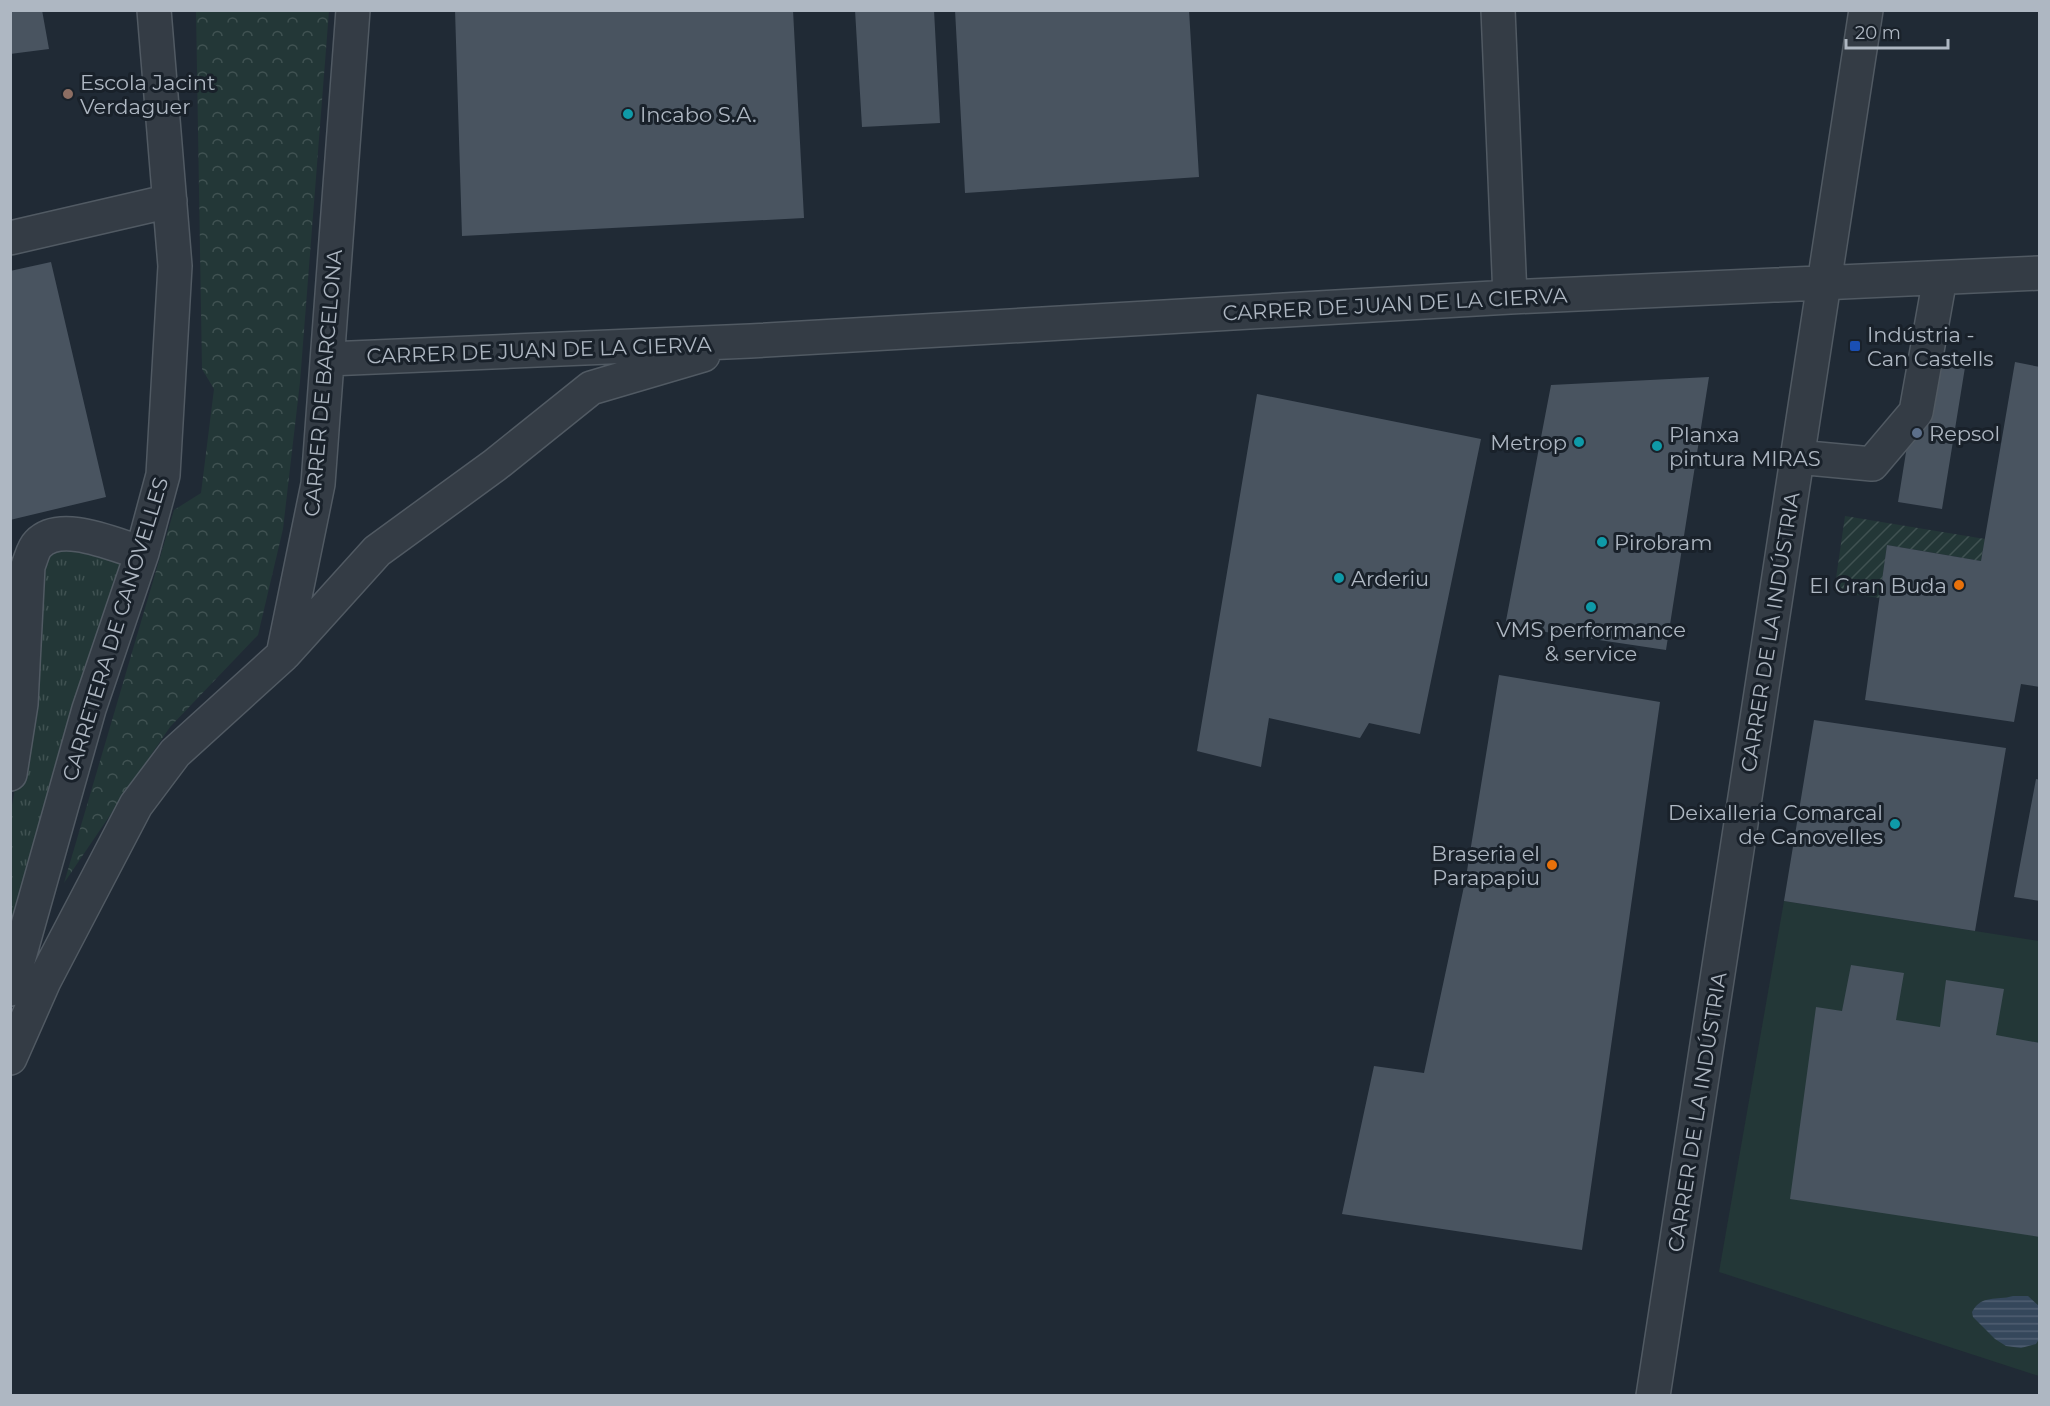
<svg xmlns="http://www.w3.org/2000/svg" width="2050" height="1406" font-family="Montserrat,sans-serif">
  <defs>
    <pattern id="grass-tufts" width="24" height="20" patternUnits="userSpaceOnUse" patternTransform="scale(1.5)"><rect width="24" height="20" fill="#233737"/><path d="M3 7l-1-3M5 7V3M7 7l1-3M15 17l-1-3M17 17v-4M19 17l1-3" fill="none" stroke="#405252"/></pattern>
    <pattern id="forest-crowns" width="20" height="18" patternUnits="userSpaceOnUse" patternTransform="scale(1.5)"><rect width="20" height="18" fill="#233737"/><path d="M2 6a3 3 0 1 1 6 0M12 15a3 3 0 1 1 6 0" fill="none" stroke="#405252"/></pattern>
    <pattern id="garden-furrows" width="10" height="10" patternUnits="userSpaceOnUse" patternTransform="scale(1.5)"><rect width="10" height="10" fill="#233737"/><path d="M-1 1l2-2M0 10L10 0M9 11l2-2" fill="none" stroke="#405252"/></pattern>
    <pattern id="water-rules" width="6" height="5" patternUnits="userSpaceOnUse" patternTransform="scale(1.5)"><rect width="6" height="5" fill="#35475b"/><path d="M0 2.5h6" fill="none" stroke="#505f71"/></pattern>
  </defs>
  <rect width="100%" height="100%" fill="#202a35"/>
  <path fill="url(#grass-tufts)" d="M47 546 128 560 76 694 11 934V811L21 755 35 626Z"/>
  <path fill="url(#forest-crowns)" d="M196 11H329L300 382 283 529 258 635 170 727 64 883 174 510 201 493 214 389 202 369Z"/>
  <path fill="url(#garden-furrows)" d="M1845 516 1985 539 1981 561 1887 545 1880 598 1834 592Z"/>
  <path fill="#233737" d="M1784 901 2039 941V1376L1719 1272Z"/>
  <path fill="url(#water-rules)" d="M2013 1296H2028L2039 1306V1339L2036 1344 2021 1348 2006 1346 1995 1339 1973 1317 1972 1312C1982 1294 1996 1301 2013 1296Z"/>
  <path fill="#495460" d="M10 10H42L49 49 10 54Z
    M455 10H793L804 218 462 236Z
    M855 10H934L940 123 862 127Z
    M955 10H1189L1199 177 965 193Z
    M51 262 106 497 10 520V271Z
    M1967 355 1942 509 1898 502 1921 359Z
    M2015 362 2040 367V687L2021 684 2014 722 1865 700 1887 545 1981 561Z
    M1709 377 1666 650 1505 626 1551 385Z
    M1257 394 1481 439 1420 734 1369 723 1360 738 1269 718 1261 767 1197 751Z
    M1499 675 1660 702 1582 1250 1342 1214 1374 1066 1424 1073 1466 877Z
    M1814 720 2006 748 1975 931 1784 901Z
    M2036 779 2040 780V901L2014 897Z
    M1851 965 1904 973 1896 1020 1940 1027 1946 980 2004 989 1996 1035 2040 1043V1237L1790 1199 1816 1007 1842 1011Z"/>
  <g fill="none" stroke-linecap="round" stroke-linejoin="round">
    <defs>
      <path id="minor" d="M1498 10 1510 297
        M10 238 170 201
        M328 359 750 341 1510 297 2040 273
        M1797 457 1872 464 1916 412 1940 278
        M284 654 377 551 495 465 591 388 703 355
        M10 774 21 704 28 566C31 559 33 549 38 544 61 520 114 545 142 553
        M10 989 89 709 142 553 163 475 175 266 154 10
        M10 1058 44 981 136 805 175 753 283 655 318 484 353 10
        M1653 1396 1866 10"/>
    </defs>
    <use href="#minor" stroke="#515a63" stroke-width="36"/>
    <use href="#minor" stroke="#343c45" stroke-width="33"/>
  </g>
  <circle fill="#8d6e63" stroke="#19212a" stroke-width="2" cx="68" cy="94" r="6"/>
  <g fill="#0f9aa8" stroke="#19212a" stroke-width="2">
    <circle cx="628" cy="114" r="6"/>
    <circle cx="1579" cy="442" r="6"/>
    <circle cx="1657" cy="446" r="6"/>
    <circle cx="1602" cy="542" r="6"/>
    <circle cx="1339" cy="578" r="6"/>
    <circle cx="1591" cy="607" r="6"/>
    <circle cx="1895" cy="824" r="6"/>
  </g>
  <rect fill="#1a4fb4" stroke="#19212a" stroke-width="2" x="1849" y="340" width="12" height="12" rx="3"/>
  <circle fill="#5c6f8a" stroke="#19212a" stroke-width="2" cx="1917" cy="433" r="6"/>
  <g fill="#e8710a" stroke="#19212a" stroke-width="2">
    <circle cx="1959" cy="585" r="6"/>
    <circle cx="1552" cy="865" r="6"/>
  </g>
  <g text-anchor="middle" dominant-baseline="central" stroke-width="6" stroke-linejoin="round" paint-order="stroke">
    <g font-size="21" fill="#aeb7c2" stroke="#19212a" text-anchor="start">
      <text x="80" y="82">Escola Jacint<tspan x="80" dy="24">Verdaguer</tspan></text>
      <text x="640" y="114">Incabo S.A.</text>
      <text x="1867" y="334">Indústria -<tspan x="1867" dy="24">Can Castells</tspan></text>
      <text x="1929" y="433">Repsol</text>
      <text x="1669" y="434">Planxa<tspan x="1669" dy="24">pintura MIRAS</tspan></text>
      <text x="1567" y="442" text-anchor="end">Metrop</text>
      <text x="1614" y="542">Pirobram</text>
      <text x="1351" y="578">Arderiu</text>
      <text x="1947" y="585" text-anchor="end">El Gran Buda</text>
      <text x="1591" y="629" text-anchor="middle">VMS performance<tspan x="1591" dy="24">&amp; service</tspan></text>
      <text x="1883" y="812" text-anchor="end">Deixalleria Comarcal<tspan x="1883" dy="24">de Canovelles</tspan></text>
      <text x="1540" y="853" text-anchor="end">Braseria el<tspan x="1540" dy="24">Parapapiu</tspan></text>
    </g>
    <g font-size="21" fill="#aeb7c2" stroke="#19212a">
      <text transform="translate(1395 304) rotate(-3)">CARRER DE JUAN DE LA CIERVA</text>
      <text transform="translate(539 350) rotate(-2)">CARRER DE JUAN DE LA CIERVA</text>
      <text transform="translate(323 383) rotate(-85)">CARRER DE BARCELONA</text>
      <text transform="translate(115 629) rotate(-73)">CARRETERA DE CANOVELLES</text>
      <text transform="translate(1770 632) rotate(-81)">CARRER DE LA INDÚSTRIA</text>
      <text transform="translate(1697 1112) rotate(-81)">CARRER DE LA INDÚSTRIA</text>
    </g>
  </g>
  <rect width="2050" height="1406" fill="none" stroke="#aeb7c2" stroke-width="24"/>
  <path d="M1846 39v9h102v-9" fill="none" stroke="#aeb7c2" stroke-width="3"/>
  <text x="1855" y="39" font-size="18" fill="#aeb7c2" stroke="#19212a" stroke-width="4.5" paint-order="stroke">20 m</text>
</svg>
